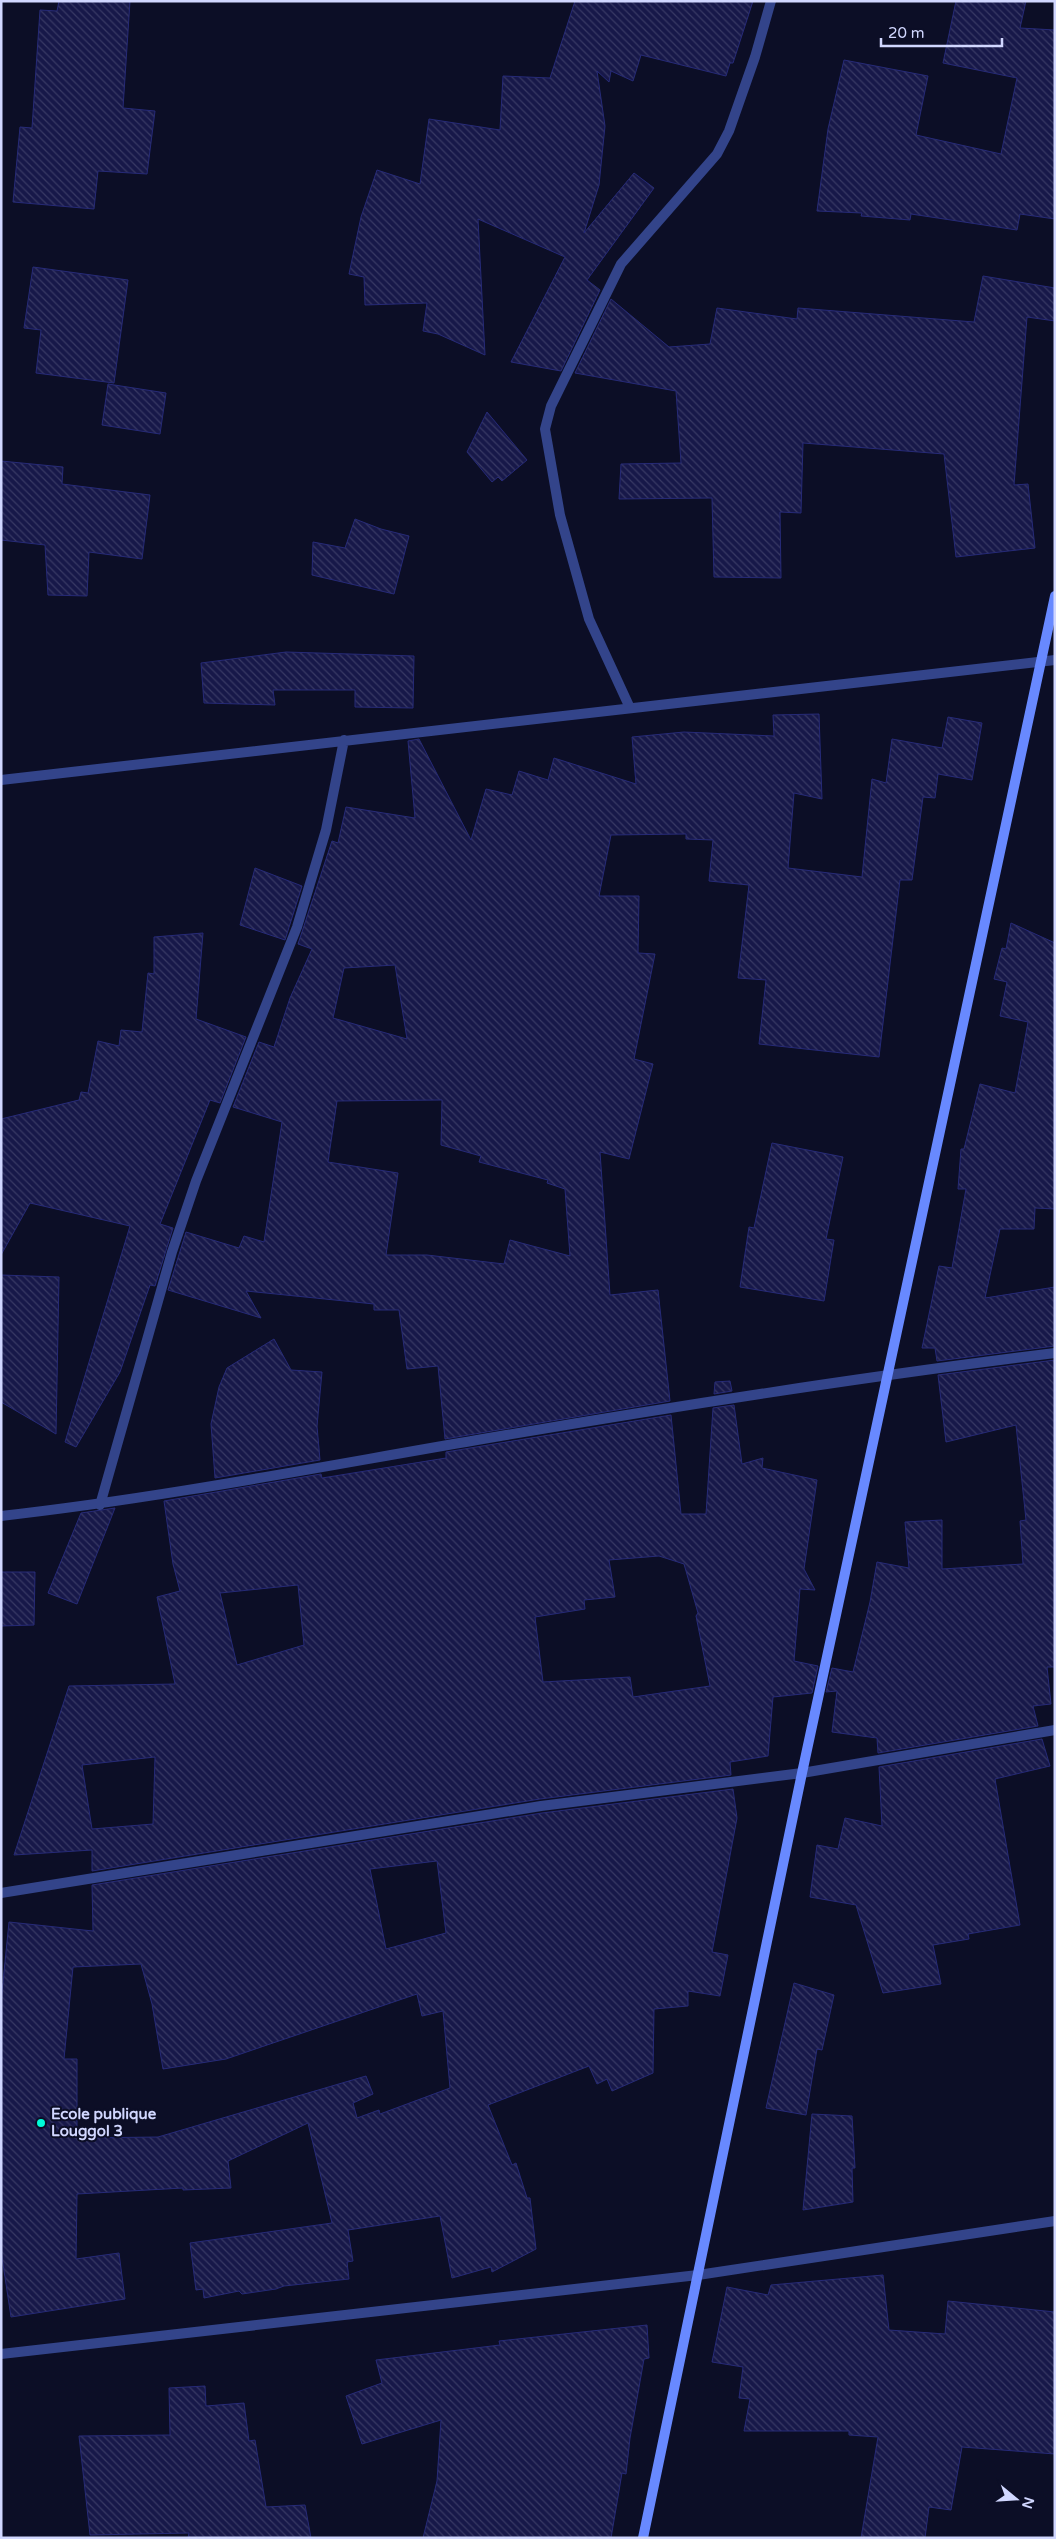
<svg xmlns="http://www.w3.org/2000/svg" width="1056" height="2539" font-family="'Varela Round',sans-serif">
  <defs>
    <pattern id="building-back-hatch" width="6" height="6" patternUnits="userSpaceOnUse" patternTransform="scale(1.25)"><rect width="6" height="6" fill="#171849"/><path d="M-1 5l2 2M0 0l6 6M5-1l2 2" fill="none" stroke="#383964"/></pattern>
  </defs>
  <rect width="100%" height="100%" fill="#0c0e26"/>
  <path fill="url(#building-back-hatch)" stroke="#262a77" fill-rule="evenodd" d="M59 1H130L123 108 155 111 147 174 98 171 94 209 13 202 20 127 32 128 40 10 57 11Z
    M575 1H753L733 63H730L726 76 641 55 633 81 611 71 609 82 597 71 605 126 599 185 584 233 634 173 654 188 587 280 600 290 561 371 511 362 565 257 478 219 485 355 438 334 423 331 427 303 365 305 364 277 349 274 361 217 377 170 420 184 429 119 500 130 503 76 550 78Z
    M956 1H1026L1020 28 1055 30V219L1020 214 1017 230 911 214 910 220 861 216 862 213 817 211 828 129 844 60 928 76 916 135 1001 154 1017 78 943 63Z
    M33 267 128 280 114 383 36 373 41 330 24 328Z
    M983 276 1055 288V321L1027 317 1014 485 1028 484 1035 548 956 557 944 454 803 443 801 513 780 512 781 578 714 577 712 498 619 499 621 464 681 463 676 391 575 373 611 299 669 347 710 344 717 308 797 319 798 308 974 322Z
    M108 384 166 393 160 434 102 425Z
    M487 412 527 460 502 481 498 477 492 482 467 452Z
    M1 461 63 467 62 484 150 495 142 559 89 552 87 596 48 595 45 545 1 540Z
    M355 519 381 529 409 536 394 594 312 575 313 542 345 548Z
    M286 652 414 656 413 708 355 707V690H273L275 705 204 703 201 663Z
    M819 714 822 799 794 793 788 868 862 877 872 779 886 783 892 739 942 748 948 717 982 723 972 780 938 774 935 798 923 797 912 880H900L879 1057 759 1044 766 980 738 978 749 885 709 881 713 840 686 839V834L611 835 599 896H639L638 953 655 954 634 1059 653 1064 629 1159 600 1152 610 1295 658 1290 670 1401 445 1439 438 1366 407 1369 399 1310H374V1304L246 1291 261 1318 168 1290 186 1232 239 1248 244 1236 264 1242 282 1122 233 1107 259 1042 274 1047 290 998 312 949 298 944 332 841 338 843 346 807 415 818 408 741 419 739 471 840 486 789 512 795 519 771 548 780 554 758 636 784 632 737 684 732 774 736 773 715ZM395 965 407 1039 333 1018 344 968ZM442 1100 441 1145 481 1156 479 1162 548 1180 547 1183 565 1189 570 1256 510 1240 504 1264 427 1255H386L398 1173 328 1162 337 1101Z
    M255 868 302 886 285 940 240 925Z
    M1011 923 1055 943V1209L1035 1208 1034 1229H1000L985 1298 1055 1287V1346L937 1361 935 1348H922L939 1266 952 1268 966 1189H958L961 1149H964L980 1084 1015 1093 1028 1022 1000 1016 1007 982 994 979 1002 948 1006 949Z
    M203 933 196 1019 246 1037 220 1103 210 1100 160 1224 173 1228 155 1286 150 1285 120 1372 76 1447 65 1442 130 1226 30 1203 1 1255V1119L79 1100 81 1092 88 1093 98 1041 119 1046 121 1030 142 1032 148 973 154 974V937Z
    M772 1143 843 1157 826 1239 834 1240 824 1301 740 1287 749 1227 754 1228Z
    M1 1275 59 1277 56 1434 1 1402Z
    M274 1339 291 1370 322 1372 317 1426 320 1460 215 1478 211 1424 219 1387 227 1368Z
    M1055 1360V1667H1047L1051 1704 1033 1706 1038 1726 878 1753 877 1738 832 1732 837 1691 826 1692 832 1668 853 1672 870 1602 877 1562 909 1568 905 1522 942 1520V1569L1023 1564 1020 1521 1026 1520 1016 1425 946 1442 938 1375Z
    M730 1381 732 1391 714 1394 715 1382Z
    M734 1405 742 1464 763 1458 762 1468 817 1480 804 1569 815 1590 800 1589 794 1661 818 1666 812 1693 773 1697 768 1756 730 1762 731 1775 540 1799 92 1871V1850L14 1855 69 1686 175 1684 157 1597 180 1591 173 1564 164 1501 321 1474 322 1478 446 1458V1452L671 1415 681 1514H706L713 1408ZM659 1556 684 1564 698 1613 696 1616 710 1686 633 1697 630 1677 543 1682 535 1617 585 1609 584 1600 615 1597 609 1560ZM298 1585 304 1645 237 1665 220 1593ZM155 1757 153 1824 92 1829 82 1765Z
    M115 1508 77 1604 48 1593 81 1513Z
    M1 1572H35L34 1625 1 1626Z
    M1042 1739 1050 1766 995 1779 1020 1925 968 1934 969 1939 933 1945 941 1984 883 1993 856 1905 810 1897 817 1845 838 1849 845 1818 882 1826 879 1767Z
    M733 1789 737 1818 712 1952 728 1955 720 1996 688 1991V2006L654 2009 653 2073 612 2091 607 2079 597 2084 589 2066 488 2105 512 2165 516 2163 527 2198H530L536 2249 492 2272 491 2267 452 2278 440 2216 348 2230 353 2261 347 2262 349 2279 284 2286 276 2289 242 2294 239 2291 204 2298 203 2289 196 2290 190 2243 332 2223 308 2123 228 2161 231 2188 183 2190V2188L77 2194 76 2259 119 2253 125 2299 11 2317 1 2251V2002L9 1922 93 1931 92 1885 542 1813ZM437 1861 446 1933 386 1949 370 1869ZM141 1964 152 2004 163 2069 226 2059 417 1994 422 2016 443 2011 450 2088 380 2114 379 2110 357 2118 353 2103 373 2094 366 2076 158 2137 77 2138V2059H64L73 1967Z
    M794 1983 834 1995 822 2050 817 2049 806 2115 766 2108Z
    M812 2114 852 2116 855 2168H852L853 2202 803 2210Z
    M883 2275 889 2330 945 2334 948 2301 1055 2312V2454L962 2447 951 2510 929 2507 925 2538H861L878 2437 849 2435V2431H744L750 2399 739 2398 743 2367 712 2362 727 2287 768 2295 771 2285Z
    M647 2325 649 2358 644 2359 630 2438 626 2474 622 2473 611 2538H423L437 2481 441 2420 362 2444 346 2396 382 2383 376 2360 500 2345 499 2341Z
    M205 2386 206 2406 244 2403 249 2441 255 2440 266 2507 305 2505 311 2538H188L189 2533 90 2535 79 2436 170 2435 169 2388Z"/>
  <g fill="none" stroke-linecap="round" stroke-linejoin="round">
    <path stroke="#33448a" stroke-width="10" d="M630 708 589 619 560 515 545 429 551 406 621 264 717 154 729 131 755 57 771 1
      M1 780 1055 660
      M100 1505 172 1252 196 1181 297 927 326 830 344 740
      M1 1516C161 1498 319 1467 477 1440 669 1407 861 1377 1055 1353
      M1 1893 541 1806 802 1773 1055 1730
      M1 2354 698 2275 1055 2221"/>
    <path stroke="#6889ff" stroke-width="10" d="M643 2538 802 1773 1055 596"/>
  </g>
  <circle fill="#00fcd9" stroke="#0c0e26" stroke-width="2" cx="41" cy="2123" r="5"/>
  <g text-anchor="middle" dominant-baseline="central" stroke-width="4" stroke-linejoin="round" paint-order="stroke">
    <g font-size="15" font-weight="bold" fill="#d1d7ff" stroke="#0c0e26" text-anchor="start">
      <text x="51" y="2114">Ecole publique<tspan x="51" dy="17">Louggol 3</tspan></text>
    </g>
  </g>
  <rect width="1056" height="2539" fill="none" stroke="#d1d7ff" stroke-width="5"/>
  <g transform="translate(1016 2499) rotate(108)" stroke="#0c0e26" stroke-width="4" paint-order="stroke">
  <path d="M0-4L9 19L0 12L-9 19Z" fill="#d1d7ff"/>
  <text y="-8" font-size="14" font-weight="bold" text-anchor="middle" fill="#d1d7ff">N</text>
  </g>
  <path d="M881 38v8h121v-8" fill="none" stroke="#d1d7ff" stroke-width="2.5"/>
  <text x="888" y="38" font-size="15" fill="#d1d7ff" stroke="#0c0e26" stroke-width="4" paint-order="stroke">20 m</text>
</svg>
